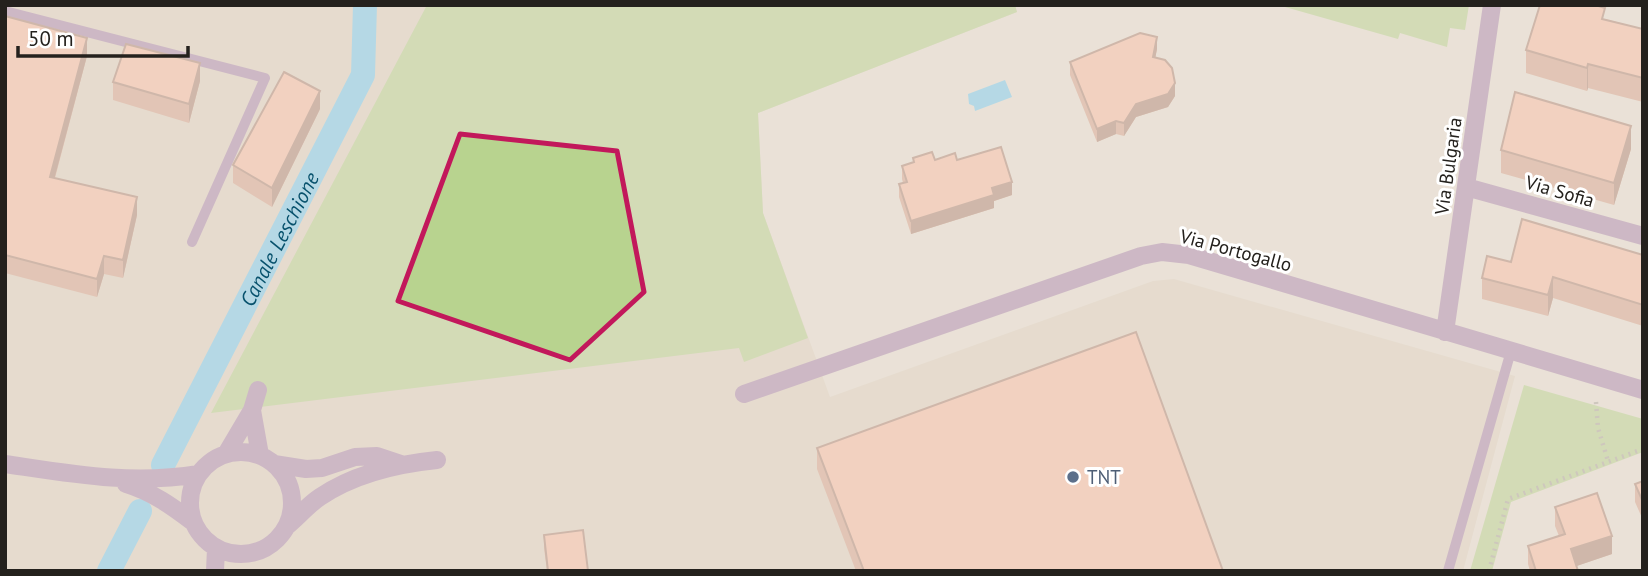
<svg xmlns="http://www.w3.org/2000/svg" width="1648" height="576" font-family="'PT Sans',sans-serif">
  <rect width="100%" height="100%" fill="#eae1d7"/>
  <path fill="#e2d3c4" d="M5 5H1015L1017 12 758 113 763 213 830 397 1153 281 1174 279 1515 376 1463 571H5Z"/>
  <path fill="#b8d38f" d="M427 5H1015L1017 12 758 113 763 213 808 338 744 362 739 348 211 413Z
    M1278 5H1469L1465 30 1450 28 1447 47 1400 33 1398 39Z
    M1524 385 1643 419V452L1511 502 1492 571H1470Z"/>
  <path fill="#77cdf5" d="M1005 80 1012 97 975 111 974 106 969 104 968 94Z"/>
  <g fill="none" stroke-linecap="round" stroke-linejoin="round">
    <g stroke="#77cdf5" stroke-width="24">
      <path id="s1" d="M163 465 363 75 365 5"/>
      <path d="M109 571 140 511"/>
    </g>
    <path stroke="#ada69d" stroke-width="4.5" stroke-dasharray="2 5" stroke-linecap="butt" d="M1596 402 1598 428 1608 461
      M1489 571 1508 499 1643 449"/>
    <path stroke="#ac86af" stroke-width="10" d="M5 11 265 78 192 242
      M1448 571 1511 351"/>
    <path stroke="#ac86af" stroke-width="18" d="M1466 187 1643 236
      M1445 332 1492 5
      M744 394 1141 256 1162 252 1189 255 1643 390
      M252 410 260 455
      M190 503a51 51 0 1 1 102 0a51 51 0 1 1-102 0Z
      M226 454 252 410 258 390
      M5 464C73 474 131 485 199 474
      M274 464 306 469 322 468 355 457 377 456 401 464
      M126 484C152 492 172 506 194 523
      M287 526C298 517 308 505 320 497 354 474 397 464 437 460
      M215 571 216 548"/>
  </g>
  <path fill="#d9a38e" d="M5 16 87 56 55 178 137 215 123 278 104 274 97 297 5 273Z
    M1605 19 1643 29V102L1588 88 1587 91 1526 73V50Z
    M1157 49 1155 58 1175 96 1168 107 1136 117 1124 136 1116 134 1097 142 1070 75V62Z
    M200 81 189 123 113 100V82Z
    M320 109 272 207 233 183V165Z
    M1631 149 1614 205 1501 173V150Z
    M913 158 957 160 1012 195 994 201V208L911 234 899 197V184L903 183 902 179V166L913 162Z
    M1643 255V326L1553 298 1548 316 1482 299V278L1511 262Z
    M817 448 1223 571H856L817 469Z
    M1643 481V520L1635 502V484Z
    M1555 507 1612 554 1576 566 1578 571H1530L1528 564V546L1559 536 1555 526Z
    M544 535 588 571H547L544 548Z"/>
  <path fill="#b08474" d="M1157 37V49L1153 70V57Z
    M87 38V56L50 195V177Z
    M200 63V81L189 123V104Z
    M1588 64V88L1587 91V68Z
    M1175 83V96L1168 107 1136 117 1124 136V123L1136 104Z
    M320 91V109L272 207V188Z
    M1116 121V134L1097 142V129Z
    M1631 126V149L1614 205V183Z
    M1012 182V195L994 201V208L911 234V221L992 188Z
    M137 197V215L123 278V260Z
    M104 256V274L97 297V279Z
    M1553 277V298L1548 316V295Z
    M1612 536V554L1571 568V549Z"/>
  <path fill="#fcbda5" stroke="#b08474" stroke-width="2" d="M1540 5H1595L1605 8 1602 19 1643 29V78L1588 64 1587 68 1526 50Z
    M5 16 87 38 50 177 137 197 123 260 104 256 97 279 5 255Z
    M1140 33 1157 37 1153 57 1165 60 1172 68 1175 83 1168 94 1136 104 1124 123 1116 121 1097 129 1070 62Z
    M126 44 200 63 189 104 113 82Z
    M284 72 320 91 272 188 233 165Z
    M1515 92 1631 126 1614 183 1501 150Z
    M1001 147 1012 182 992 188 994 195 911 221 899 184 907 182 902 166 914 162 913 158 932 152 935 160 955 153 957 160Z
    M1522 219 1643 255V305L1553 277 1548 295 1482 278 1487 256 1511 262Z
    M1136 332 1223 571H864L817 448Z
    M1643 481V502L1635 484Z
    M1597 493 1612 536 1571 549 1578 571H1536L1528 546 1565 534 1555 507Z
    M583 530 588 571H548L544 535Z"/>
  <path d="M0 0H1648V576H0ZM460 134 617 151 644 292 570 360 398 301Z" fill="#eae1d7" fill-opacity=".55" fill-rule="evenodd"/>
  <path fill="none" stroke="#c2185b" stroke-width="5" stroke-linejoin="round" d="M460 134 617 151 644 292 570 360 398 301Z"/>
  <circle fill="#5c6f8a" stroke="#fff" stroke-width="2.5" cx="1073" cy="477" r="7"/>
  <g text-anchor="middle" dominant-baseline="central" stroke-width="6" stroke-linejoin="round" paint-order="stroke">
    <g font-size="19" fill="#24211d" stroke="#fff">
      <text transform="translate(1448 166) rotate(-82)">Via Bulgaria</text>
      <text transform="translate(1560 191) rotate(16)">Via Sofia</text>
      <text transform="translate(1236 250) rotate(15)">Via Portogallo</text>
    </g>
    <g font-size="19" fill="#4e5e75" stroke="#fff" text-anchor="start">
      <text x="1087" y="477">TNT</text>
    </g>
    <g font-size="21" font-style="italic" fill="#08526d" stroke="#fff">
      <text stroke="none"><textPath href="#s1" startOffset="254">Canale Leschione</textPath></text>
    </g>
  </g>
  <rect width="1648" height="576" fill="none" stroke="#24211d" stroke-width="14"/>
  <path d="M18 46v10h170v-10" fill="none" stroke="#24211d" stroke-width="3.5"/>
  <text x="28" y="46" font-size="21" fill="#24211d" stroke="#ffffff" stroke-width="5" paint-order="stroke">50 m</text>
</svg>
